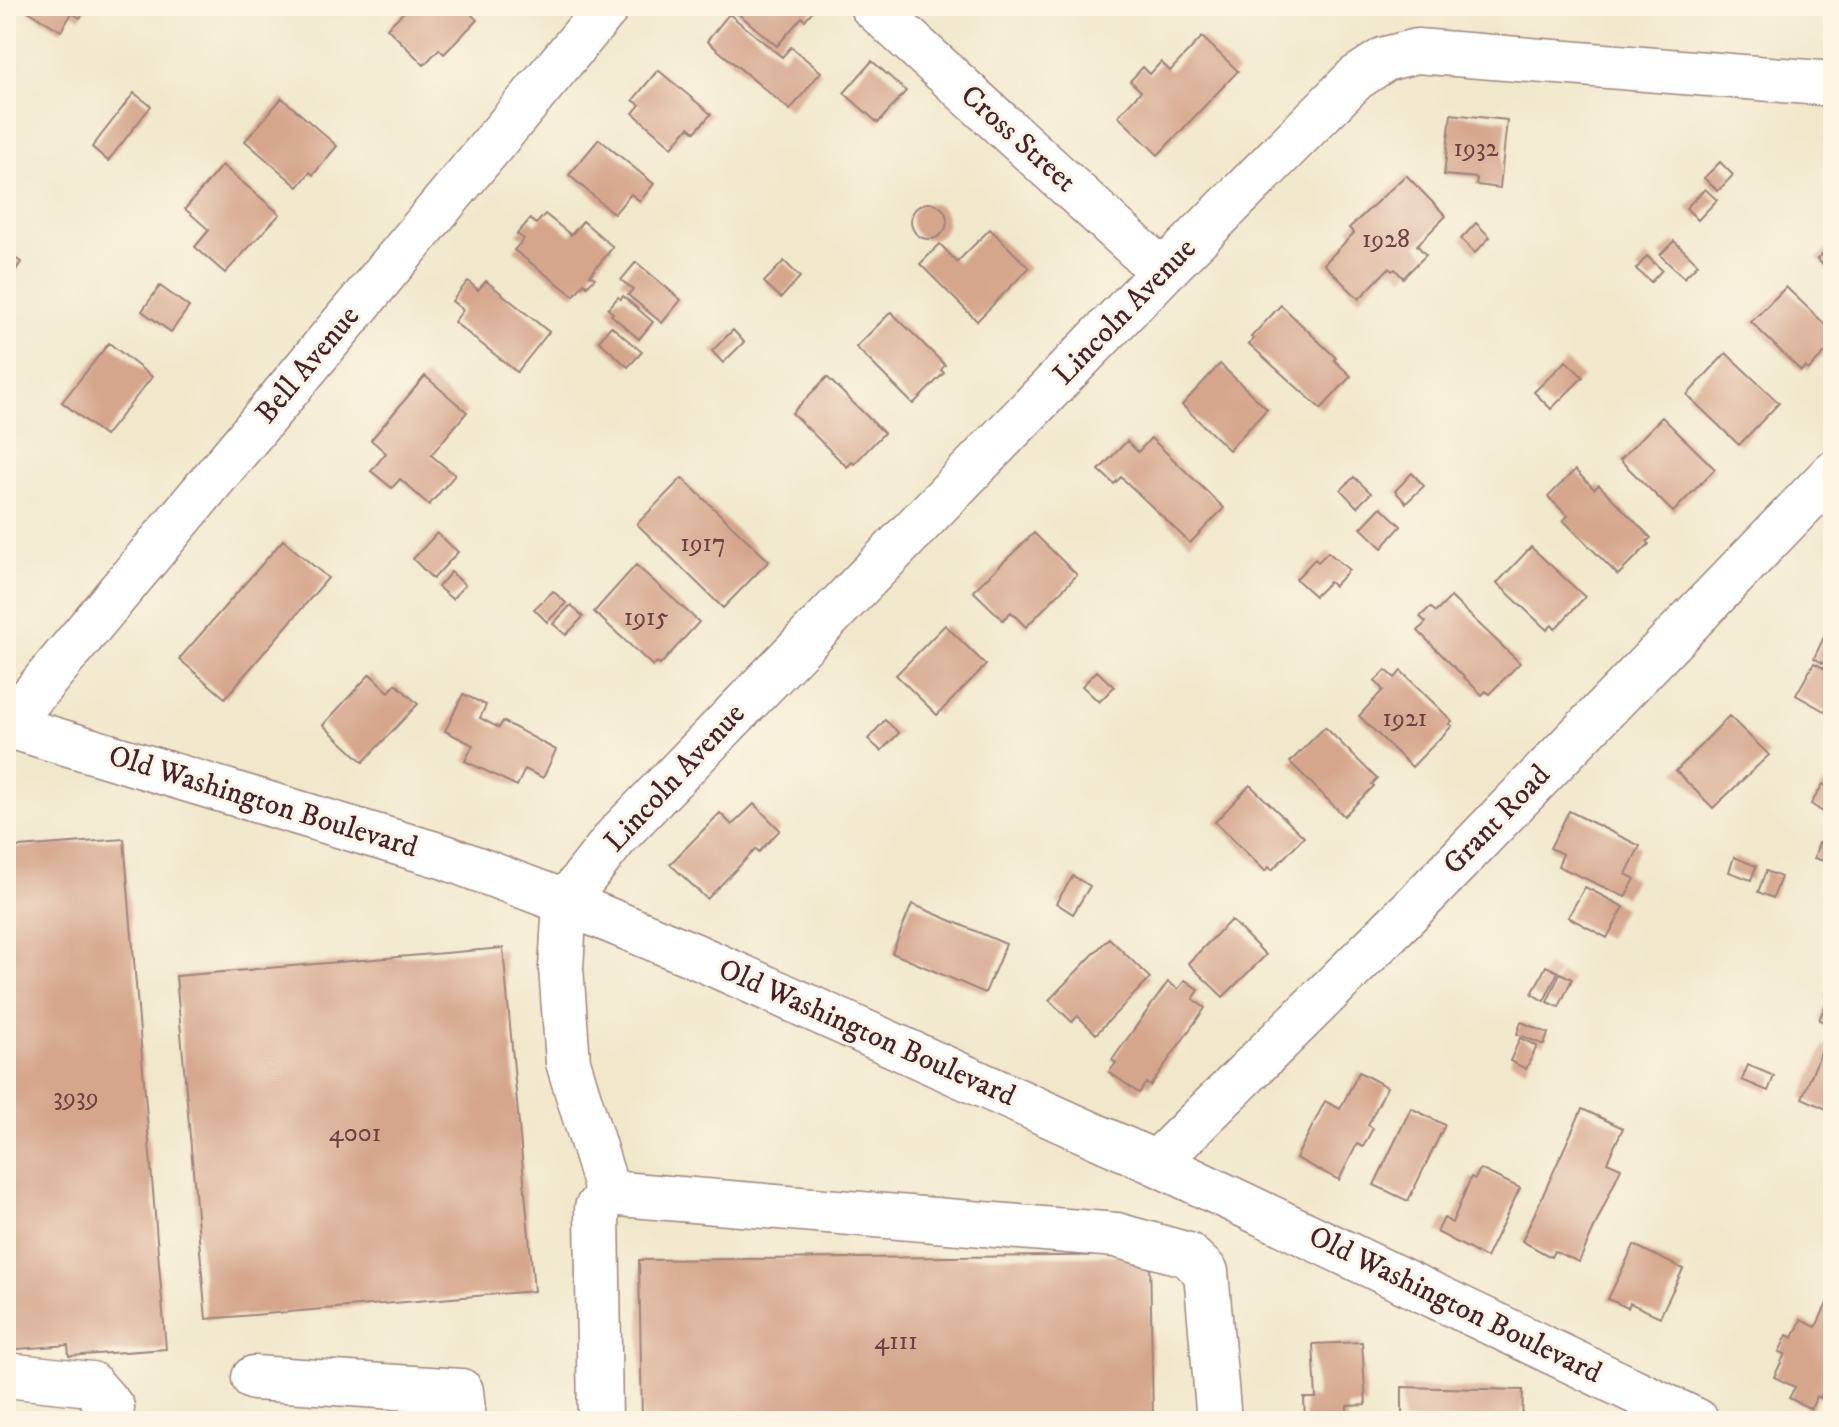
<svg xmlns="http://www.w3.org/2000/svg" width="1839" height="1427" font-family="'IM FELL DW Pica',serif">
  <rect width="100%" height="100%" fill="#fcf5e5"/>
  <filter id="ink" filterUnits="userSpaceOnUse"><feTurbulence type="fractalNoise" baseFrequency=".0125" numOctaves="2"/><feDisplacementMap in="SourceGraphic" scale="16" xChannelSelector="R" yChannelSelector="G"/><feConvolveMatrix kernelMatrix="1 2 1 2 8 2 1 2 1" color-interpolation-filters="sRGB"/></filter>
  <filter id="wash" filterUnits="userSpaceOnUse"><feTurbulence type="fractalNoise" baseFrequency=".006" numOctaves="4" result="noise"/><feDisplacementMap in="SourceGraphic" scale="32" xChannelSelector="R" yChannelSelector="G"/><feGaussianBlur stdDeviation="1.8" result="paint"/><feColorMatrix in="noise" values="0 0 0 0 0 0 0 0 0 0 0 0 0 0 0 0 0 1.4 0 .05"/><feComposite in="paint" operator="in"/></filter>
  <g filter="url(#wash)">
    <rect width="100%" height="100%" fill="#f1e8cc"/>
    <g id="blocks">
      <path fill="#d5a68c" d="M20 6H88L80 18 72 13 61 31Z
        M410 6H417L421 9 424 6H463L477 20 444 54 439 49 424 65 387 28Z
        M729 6H812L815 8 805 20 802 17 777 46Z
        M729 14 782 57 791 47 821 72 790 110 707 41Z
        M1202 37 1238 71 1158 155 1118 116 1141 91 1130 81 1143 67 1150 74 1161 62 1170 71Z
        M872 61 906 91 878 123 844 93Z
        M658 70 711 114 695 132 689 127 672 147 633 113 640 105 633 100Z
        M134 93 151 106 108 161 92 147Z
        M282 98 337 146 313 175 310 172 298 187 245 141Z
        M1451 114 1507 120 1500 188 1476 185 1477 178 1444 175Z
        M599 139 654 184 640 201 631 194 614 214 569 175Z
        M1720 162 1733 175 1718 191 1704 178Z
        M222 165 280 214 225 273 195 247 209 230 185 209Z
        M1406 175 1446 216 1417 245 1426 255 1403 278 1395 269 1392 271 1389 268 1359 299 1324 264 1354 233 1349 228Z
        M1705 189 1717 200 1698 220 1686 208Z
        M911 221a18 18 0 1 1 36 0a18 18 0 1 1-36 0Z
        M545 214 571 235 583 221 613 247 590 275 595 278 587 286 584 283 574 296 514 250 524 239 517 234 530 219 536 224Z
        M1476 223 1490 237 1475 253 1461 239Z
        M990 229 1029 268 977 321 920 264 940 244 957 262Z
        M1674 241 1698 264 1684 278 1660 255Z
        M1833 244V275L1817 259Z
        M6 252 21 262 9 281 6 279Z
        M1647 256 1662 270 1651 282 1636 269Z
        M784 261 800 277 781 298 764 282Z
        M636 262 681 300 662 323 628 295 633 289 621 280Z
        M468 281 478 290 486 281 549 332 517 372 454 322 463 310 452 301Z
        M160 286 189 307 171 332 142 311Z
        M1786 287 1833 332V345L1808 370 1805 367 1801 371 1751 322Z
        M623 296 653 322 639 339 611 315 613 313 608 309 618 297 621 299Z
        M1281 305 1336 358 1334 360 1351 376 1321 409 1249 344 1254 339 1251 337Z
        M891 312 945 365 941 370 944 373 913 404 856 347Z
        M611 326 642 352 628 367 599 341Z
        M733 330 744 342 723 363 712 351Z
        M109 343 152 377 105 436 62 402Z
        M1726 353 1779 403 1739 445 1687 395Z
        M1566 361 1583 377 1551 409 1534 392Z
        M1220 364 1267 409 1229 450 1182 405Z
        M425 376 467 412 431 455 455 475 429 505 400 479 392 488 371 471 386 453 371 440Z
        M827 377 884 433 854 464 852 462 847 467 792 413Z
        M1662 417 1715 469 1673 512 1620 460Z
        M1151 438 1224 508 1190 543 1121 477 1114 484 1099 470 1127 441 1138 452Z
        M1575 470 1594 489 1599 485 1651 538 1647 541 1649 544 1618 575 1563 520 1568 516 1548 497Z
        M1412 473 1424 486 1406 503 1395 491Z
        M1354 477 1371 493 1357 507 1341 490Z
        M682 478 769 561 723 608 637 524Z
        M1381 507 1401 526 1382 548 1361 528Z
        M437 533 458 552 433 579 413 559Z
        M1034 533 1077 575 1026 627 1011 612 1003 620 973 591Z
        M283 540 328 578 225 698 179 659Z
        M1531 547 1585 597 1555 629 1552 625 1547 630 1497 583Z
        M1328 552 1349 570 1334 586 1329 582 1315 596 1296 579 1315 559 1318 562Z
        M636 565 699 622 660 665 657 662 653 666 594 612Z
        M451 572 465 585 452 599 438 587Z
        M553 591 566 603 547 622 534 609Z
        M1451 597 1520 663 1489 694 1486 691 1482 695 1418 631 1426 622 1420 617 1430 607 1436 612Z
        M571 605 583 617 566 635 553 624Z
        M945 625 986 665 937 715 896 675Z
        M1824 637 1833 642V669L1814 658Z
        M1814 663 1833 673V716L1796 695Z
        M1386 670 1395 678 1401 671 1452 721 1449 724 1452 726 1412 767 1359 716 1383 690 1375 681Z
        M1097 671 1114 687 1099 702 1082 686Z
        M370 674 389 692 396 684 418 704 363 762 323 725Z
        M463 694 486 705 480 718 499 728 503 721 556 750 543 778 525 769 517 786 465 761 473 745 445 731Z
        M1729 716 1769 755 1713 808 1676 771Z
        M885 720 899 733 881 751 868 739Z
        M1325 727 1377 779 1372 784 1374 786 1344 816 1290 762Z
        M1829 783 1833 785V819L1811 804 1823 784 1827 787Z
        M1250 785 1304 837 1272 870 1269 867 1265 871 1215 822Z
        M754 804 780 830 759 852 756 849 707 899 670 864 720 813 732 825Z
        M1569 811 1640 846 1626 874 1635 879 1625 897 1558 866 1563 854 1550 848Z
        M124 839 166 1349 69 1356 68 1345 6 1350V848Z
        M1819 843 1833 847V864L1814 858Z
        M1734 857 1756 866 1751 880 1729 872Z
        M1766 871 1781 877 1773 898 1758 892Z
        M1073 876 1090 886 1073 914 1056 903Z
        M1585 887 1624 907 1607 938 1568 917Z
        M912 904 1006 944 985 993 892 953Z
        M1231 920 1266 955 1223 997 1188 963Z
        M1109 938 1150 978 1096 1034 1078 1016 1072 1022 1049 1000Z
        M503 948 534 1291 206 1319 176 976Z
        M1546 966 1558 972 1544 1001 1532 994Z
        M1560 973 1572 979 1559 1007 1547 1002Z
        M1185 980 1199 990 1193 999 1205 1008 1150 1086 1146 1083 1139 1093 1109 1072 1116 1063 1112 1060 1168 982 1178 989Z
        M1833 980V998L1826 995Z
        M1826 1004 1833 1008V1026L1819 1020Z
        M1521 1022 1548 1033 1544 1045 1517 1034Z
        M1520 1038 1537 1046 1526 1069 1510 1061Z
        M1824 1045 1833 1049V1112L1802 1098Z
        M1748 1065 1774 1076 1768 1091 1742 1080Z
        M1359 1072 1387 1087 1368 1125 1373 1128 1363 1147 1357 1144 1339 1180 1296 1158 1325 1101 1340 1109Z
        M1411 1108 1445 1125 1408 1201 1374 1185Z
        M1582 1109 1623 1128 1607 1162 1621 1168 1579 1262 1554 1251 1551 1257 1522 1241Z
        M1480 1169 1520 1188 1486 1258 1437 1232 1444 1218 1452 1223 1471 1177 1475 1179Z
        M1634 1245 1683 1269 1660 1317 1630 1303 1628 1308 1608 1299Z
        M1150 1255 1153 1421H642L639 1260Z
        M1829 1299 1833 1301V1370L1820 1398 1817 1396 1811 1409 1789 1398 1795 1387 1774 1377 1785 1354 1779 1352 1787 1335 1793 1338 1801 1320 1816 1327Z
        M1362 1342 1366 1405 1347 1406V1421H1305L1304 1398H1316L1313 1344Z
        M1402 1387 1523 1390 1522 1421H1402Z"/>
    </g>
  </g>
  <g filter="url(#ink)">
    <use href="#blocks" fill-opacity="0" stroke="#9e847c" stroke-width="2"/>
    <g fill="none" stroke-linecap="round" stroke-linejoin="round">
      <defs>
        <path id="minor" d="M872 6 1163 272
          M6 725 445 857 565 902 693 955 1156 1163 1697 1421
          M8 725 608 6
          M1156 1163 1413 908 1833 473
          M608 1193 568 1062 561 968 565 902 617 836 1163 272 1356 78 1385 59 1417 51 1833 84
          M6 1375 91 1384 112 1408 110 1421
          M254 1378 461 1391 464 1421
          M600 1421 597 1208 608 1193 1116 1235 1188 1255 1206 1272 1219 1421"/>
      </defs>
      <use href="#minor" stroke="#9e847c" stroke-width="47"/>
      <use href="#minor" stroke="#fff" stroke-width="44"/>
    </g>
  </g>
  <g text-anchor="middle" dominant-baseline="central" stroke-width="6" stroke-linejoin="round" paint-order="stroke">
    <g font-size="26" fill="#6d4143">
      <text x="1476" y="148">1932</text>
      <text x="1386" y="239">1928</text>
      <text x="703" y="543">1917</text>
      <text x="646" y="617">1915</text>
      <text x="1405" y="718">1921</text>
      <text x="76" y="1097">3939</text>
      <text x="355" y="1133">4001</text>
      <text x="896" y="1341">4111</text>
    </g>
    <g font-size="30" fill="#4a1f2b" stroke="#fcf5e5">
      <text transform="translate(1018 139) rotate(42)">Cross Street</text>
      <text transform="translate(1125 312) rotate(-46)">Lincoln Avenue</text>
      <text transform="translate(308 365) rotate(-50)">Bell Avenue</text>
      <text transform="translate(675 778) rotate(-47)">Lincoln Avenue</text>
      <text transform="translate(263 802) rotate(17)">Old Washington Boulevard</text>
      <text transform="translate(1497 820) rotate(-46)">Grant Road</text>
      <text transform="translate(867 1033) rotate(24)">Old Washington Boulevard</text>
      <text transform="translate(1455 1305) rotate(26)">Old Washington Boulevard</text>
    </g>
  </g>
  <rect width="1839" height="1427" fill="none" stroke="#fcf5e5" stroke-width="32"/>
</svg>
